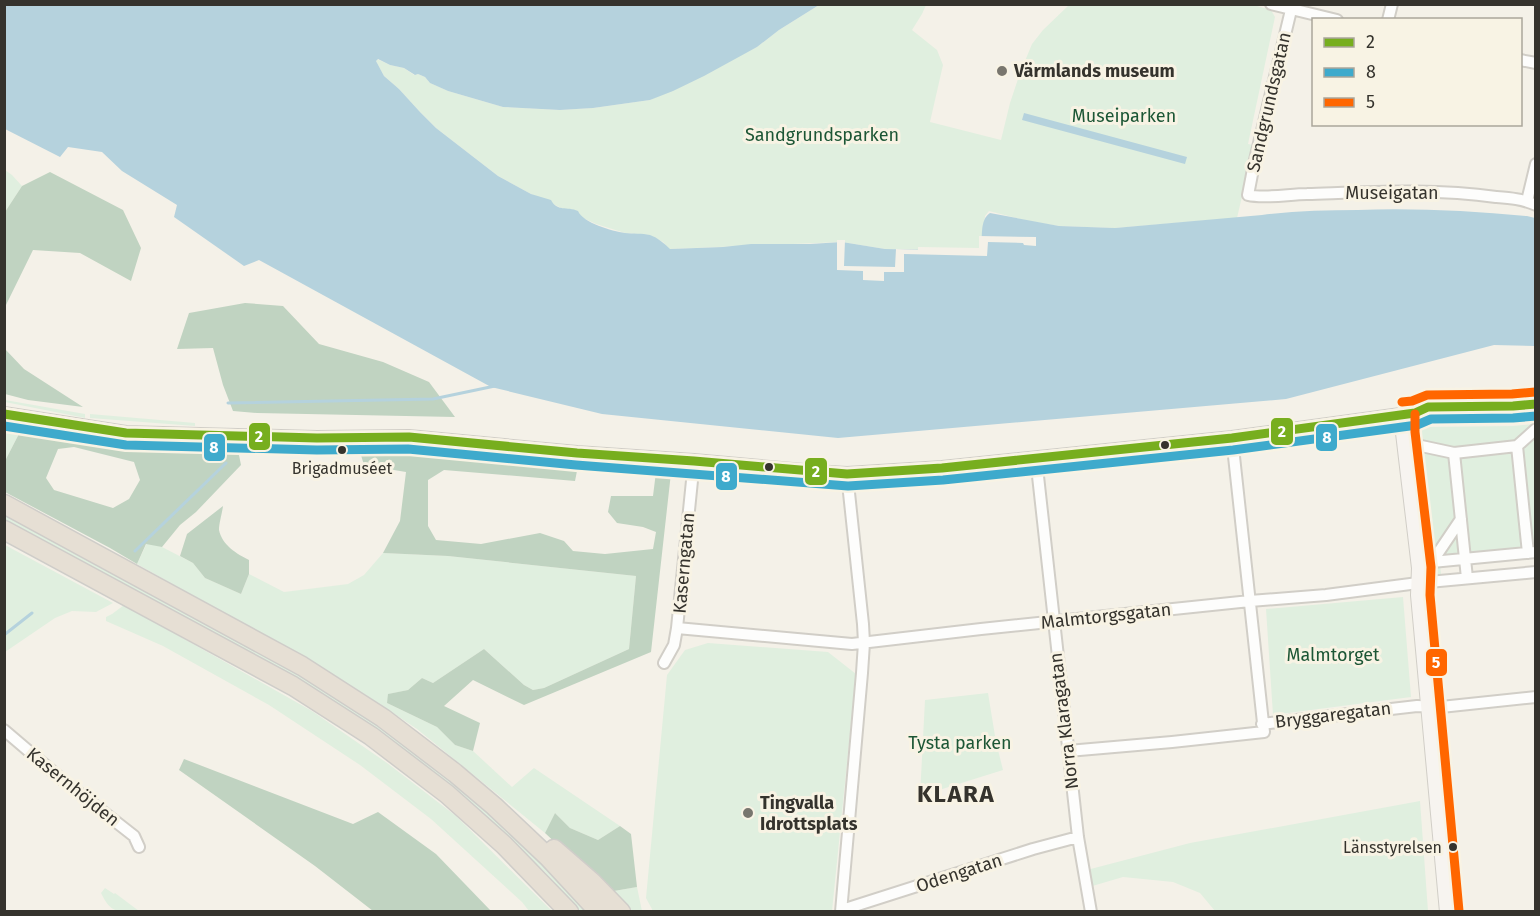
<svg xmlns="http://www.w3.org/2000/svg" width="1540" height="916" font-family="'Fira Sans',sans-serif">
  <rect width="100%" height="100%" fill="#f4f1e8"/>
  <path fill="#e0efdf" d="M1250 4 1271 10 1275 17 1248 144 1254 145 1237 218 1115 228 1059 226 1028 221 989 211 985 216 981 251 885 249 842 242 669 249 663 242 649 235 625 233 596 224 531 194 498 176 436 128 420 112 399 89 384 76 376 61 377 59 390 65 404 68 414 75 418 74 425 77 430 83 448 91 503 107 560 110 593 108 650 100 757 47 779 30 819 5H926L922 14 912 30 937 50 943 65 930 122 1001 140 1010 103 1020 73 1032 44 1043 30 1069 5Z
    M5 170 12 175 22 186 5 212Z
    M5 400 85 414V418L5 402Z
    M90 414 195 423V426L90 418Z
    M5 424 22 428 5 461 4 424Z
    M1535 424V556L1440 565 1441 574 1428 575 1426 574 1423 567 1412 450C1416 438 1414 431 1428 427L1513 426Z
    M4 511 315 680 456 782 552 868 591 911H580L545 872 450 787 293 676 5 520Z
    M147 543 162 547 193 563 205 578 241 594 249 574 284 592 348 584 364 575 383 553 448 556 636 576 629 649 544 688 533 690 524 685 484 649 433 683 422 678 408 690 389 694 387 703 437 727 455 745 473 751 512 787 534 768 620 826 598 840 570 828 555 813 545 833 417 729 369 697 329 672 137 564Z
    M5 545 113 603 96 612 72 611 55 618 5 652Z
    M1403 597 1411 697 1273 715 1266 609Z
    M124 605 312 711 387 763 456 816 552 911H529L522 902 431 819 360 765 269 705 163 646 106 621V617L112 614Z
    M708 643 828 652 856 674 832 911H653L646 898 667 675 685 650Z
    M988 693 996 742 1003 770 920 796 925 700Z
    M1420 801 1428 911H1215L1200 893 1173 882 1123 877 1089 887 1083 871 1190 843Z
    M637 887 642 911H626L608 892Z
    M105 888 114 894 115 893 139 911C118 912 111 914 101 893Z"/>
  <path fill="#c0d3c1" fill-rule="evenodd" d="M50 172 123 210 141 248 131 281 80 253 33 250 5 307V212L22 186Z
    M245 303 283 306 319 344 383 362 429 382 455 417 257 413 233 411 223 385 213 348 177 349 189 313Z
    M5 349 24 369 83 407 28 400 5 394Z
    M22 428 66 436 127 444 238 450 241 465 196 512 180 525 162 547 146 544 137 564 110 548 5 492V461ZM74 447 134 462 140 480 129 499 113 508 54 490 46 478 58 449Z
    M360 452 429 455 578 466 575 481 444 470 428 480V526L436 540 481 544 540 533 564 541 573 551 605 554 653 549 656 532 643 527 617 523 608 512 611 496H653L656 472 671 473 651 652 524 705 473 680 444 706 480 723 473 751 455 745 437 727 387 703 388 694 408 690 422 678 433 683 484 649 524 685 533 690 544 688 629 649 636 576 448 556 383 553 400 521 406 472 364 465Z
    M223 506C222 514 219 523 219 530 222 545 237 554 249 560V574L241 594 205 578 193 563 180 556 187 534Z
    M184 759 353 824 378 812 436 854 491 911H373L315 866 179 770Z
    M555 813 570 828 598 840 620 826 631 834 637 887 608 892 545 833Z"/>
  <path fill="#b5d2dd" d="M4 5H819L779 30 757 47 704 76 673 91 650 100 593 108 560 110 503 107 448 91 430 83 425 77 418 74 415 75 404 68 390 65 378 59 376 61 384 76 399 89 420 112 436 128 498 176 531 194 551 200C557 212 567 206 578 211 583 223 612 231 625 233 633 234 642 233 650 235 658 238 664 243 670 249L723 247 751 244H810L842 242 885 249 981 251C983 239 979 220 990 213L1059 226 1115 228 1262 215C1294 211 1326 210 1358 210 1415 208 1471 211 1527 216L1535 218V346L1494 345 1286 399 838 438 602 414 491 387 259 260 244 266 174 217 177 205 122 171 102 152 68 147 60 157 5 129Z
    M1024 113 1187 157 1185 164 1022 120Z"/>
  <path fill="#f4f1e8" d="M979 236 1036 237V246L1024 245 1023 243 988 242 987 256 904 254V272H884V281L863 280V271L837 270V240H845L844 266 895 267 896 249 918 250V247L979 248Z"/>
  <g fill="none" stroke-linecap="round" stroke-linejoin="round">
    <path stroke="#b5d2dd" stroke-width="3" d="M228 403 433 399 495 386
      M135 551 226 463
      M4 635 32 613"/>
    <defs>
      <path id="street" d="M1271 4 1337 20
        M1291 10 1254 164 1248 195C1265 199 1290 194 1307 194 1370 192 1434 188 1496 197 1509 198 1523 199 1536 205
        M1388 20 1392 4
        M1520 60 1536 63
        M1527 201 1536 164
        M1412 444 1454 453 1517 446 1536 429
        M1517 446 1528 553
        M1454 453 1467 578
        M1036 458 1078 837 1091 912
        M1432 562 1536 552
        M1420 580 1424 571 1432 562 1461 519
        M677 628 852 644 981 629 1250 601 1326 595 1418 583 1536 572
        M664 663 674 645 677 628 694 461
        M1262 724 1417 706 1441 707 1536 697
        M4 730 65 782 134 836 139 847
        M1068 751 1172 742 1264 732 1232 438
        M842 910 1033 849 1078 837
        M841 912 862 673 864 643 863 624 847 474"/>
      <path id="secondary" d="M1415 413 1428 416 1438 417 1513 416 1536 414
        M4 414 126 433 317 438 409 437 577 453 694 461 815 472 847 474 942 468 1232 438 1415 413 1428 407 1513 406 1536 404
        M1403 414V433L1419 568 1418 595 1447 912"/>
      <path id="highway" d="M4 504 302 666 383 718 455 773 494 806 548 857 599 912
        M4 530 293 686 371 736 447 794 504 845 569 912
        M554 849 592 882 621 912"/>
    </defs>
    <use href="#street" stroke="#d1cec7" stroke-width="14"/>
    <use href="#secondary" stroke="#d1cec7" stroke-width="16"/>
    <use href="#highway" stroke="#cfcdc9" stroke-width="21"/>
    <use href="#street" stroke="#fdfdfc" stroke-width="10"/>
    <use href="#secondary" stroke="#f7f4f0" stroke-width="14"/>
    <use href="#highway" stroke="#e6dfd4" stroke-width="18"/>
    <defs>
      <path id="bus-1" d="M4 414 126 433 317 438 409 437 577 453 694 461 847 474 942 468 1232 438 1415 413 1428 407 1513 406 1536 404"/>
      <path id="bus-2" d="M4 426 126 445 317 450 408 449 576 465 848 486 943 480 1233 450 1417 425 1431 419 1513 418 1536 416"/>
      <path id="bus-3" d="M1402 402 1412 401 1427 395 1512 394 1535 392
        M1415 414V432L1431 567 1430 595 1459 911"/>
    </defs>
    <use href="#bus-1" stroke="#f8f3e4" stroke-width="14"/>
    <use href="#bus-2" stroke="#f8f3e4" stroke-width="14"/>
    <use href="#bus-3" stroke="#f8f3e4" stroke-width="14"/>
    <use href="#bus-1" stroke="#77ae1e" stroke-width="9"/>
    <use href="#bus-2" stroke="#3eaacc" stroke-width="9"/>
    <use href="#bus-3" stroke="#f60" stroke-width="9"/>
  </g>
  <g fill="#78766e" stroke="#f8f3e4" stroke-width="2">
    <circle cx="1002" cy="71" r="6"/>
    <circle cx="748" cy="813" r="6"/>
  </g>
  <g fill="#35332d" stroke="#f8f3e4" stroke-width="2">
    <circle cx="1165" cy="445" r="5"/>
    <circle cx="342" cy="450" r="5"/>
    <circle cx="769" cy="467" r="5"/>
    <circle cx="1453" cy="847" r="5"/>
  </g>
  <g text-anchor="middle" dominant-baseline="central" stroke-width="6" stroke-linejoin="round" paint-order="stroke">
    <g font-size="16" fill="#35332d" stroke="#f8f3e4">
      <text x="342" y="468">Brigadmuséet</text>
      <text x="1442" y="847" text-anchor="end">Länsstyrelsen</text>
    </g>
    <g font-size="18" font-weight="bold" fill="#35332d" stroke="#f8f3e4" text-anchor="start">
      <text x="1014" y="71">Värmlands museum</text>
      <text x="760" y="803">Tingvalla<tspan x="760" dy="21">Idrottsplats</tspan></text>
    </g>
    <g font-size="18" fill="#35332d" stroke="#f8f3e4">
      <text transform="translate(1269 102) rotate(-77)">Sandgrundsgatan</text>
      <text x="1392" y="193">Museigatan</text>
      <text transform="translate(684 563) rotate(-85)">Kaserngatan</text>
      <text transform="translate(1106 616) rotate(-6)">Malmtorgsgatan</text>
      <text transform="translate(1333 715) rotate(-7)">Bryggaregatan</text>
      <text transform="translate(1064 721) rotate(-97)">Norra Klaragatan</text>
      <text transform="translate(73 787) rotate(39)">Kasernhöjden</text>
      <text transform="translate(959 873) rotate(-18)">Odengatan</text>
    </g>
    <g font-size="18" fill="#1c5635" stroke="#f8f3e4">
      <text x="1124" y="116">Museiparken</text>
      <text x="822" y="135">Sandgrundsparken</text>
      <text x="1333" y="655">Malmtorget</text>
      <text x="960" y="743">Tysta parken</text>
    </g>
    <g font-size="24" font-weight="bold" letter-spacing="1.5" fill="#35332d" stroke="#f8f3e4">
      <text x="956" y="794">KLARA</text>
    </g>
  </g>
  <g stroke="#f8f3e4" stroke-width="2">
    <rect x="1270" y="417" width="24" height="29" rx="6" fill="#77ae1e"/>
    <rect x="248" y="422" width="23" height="29" rx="6" fill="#77ae1e"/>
    <rect x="1315" y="423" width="23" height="29" rx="6" fill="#3eaacc"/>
    <rect x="203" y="433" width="23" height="29" rx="6" fill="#3eaacc"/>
    <rect x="804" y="457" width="24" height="29" rx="6" fill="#77ae1e"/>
    <rect x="715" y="462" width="23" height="29" rx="6" fill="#3eaacc"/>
    <rect x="1425" y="648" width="23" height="29" rx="6" fill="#f60"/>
  </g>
  <g font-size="16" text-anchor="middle" font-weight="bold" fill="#fff">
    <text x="1282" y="437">2</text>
    <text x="259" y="442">2</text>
    <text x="1327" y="443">8</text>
    <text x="214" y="453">8</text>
    <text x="816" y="477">2</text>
    <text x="726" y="482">8</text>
    <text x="1436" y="668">5</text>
  </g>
  <rect width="1540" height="916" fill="none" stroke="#35332d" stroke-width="12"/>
  <rect x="1312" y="18" width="210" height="108" fill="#f8f3e4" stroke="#aaa69b" stroke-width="1.5"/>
  <rect x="1324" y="38" width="30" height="9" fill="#77ae1e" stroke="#aaa69b" stroke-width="1.5"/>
  <text x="1366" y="48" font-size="18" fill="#35332d">2</text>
  <rect x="1324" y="68" width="30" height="9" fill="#3eaacc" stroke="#aaa69b" stroke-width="1.5"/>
  <text x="1366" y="78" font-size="18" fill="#35332d">8</text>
  <rect x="1324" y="98" width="30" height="9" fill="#ff6600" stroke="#aaa69b" stroke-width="1.5"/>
  <text x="1366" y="108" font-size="18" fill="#35332d">5</text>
</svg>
